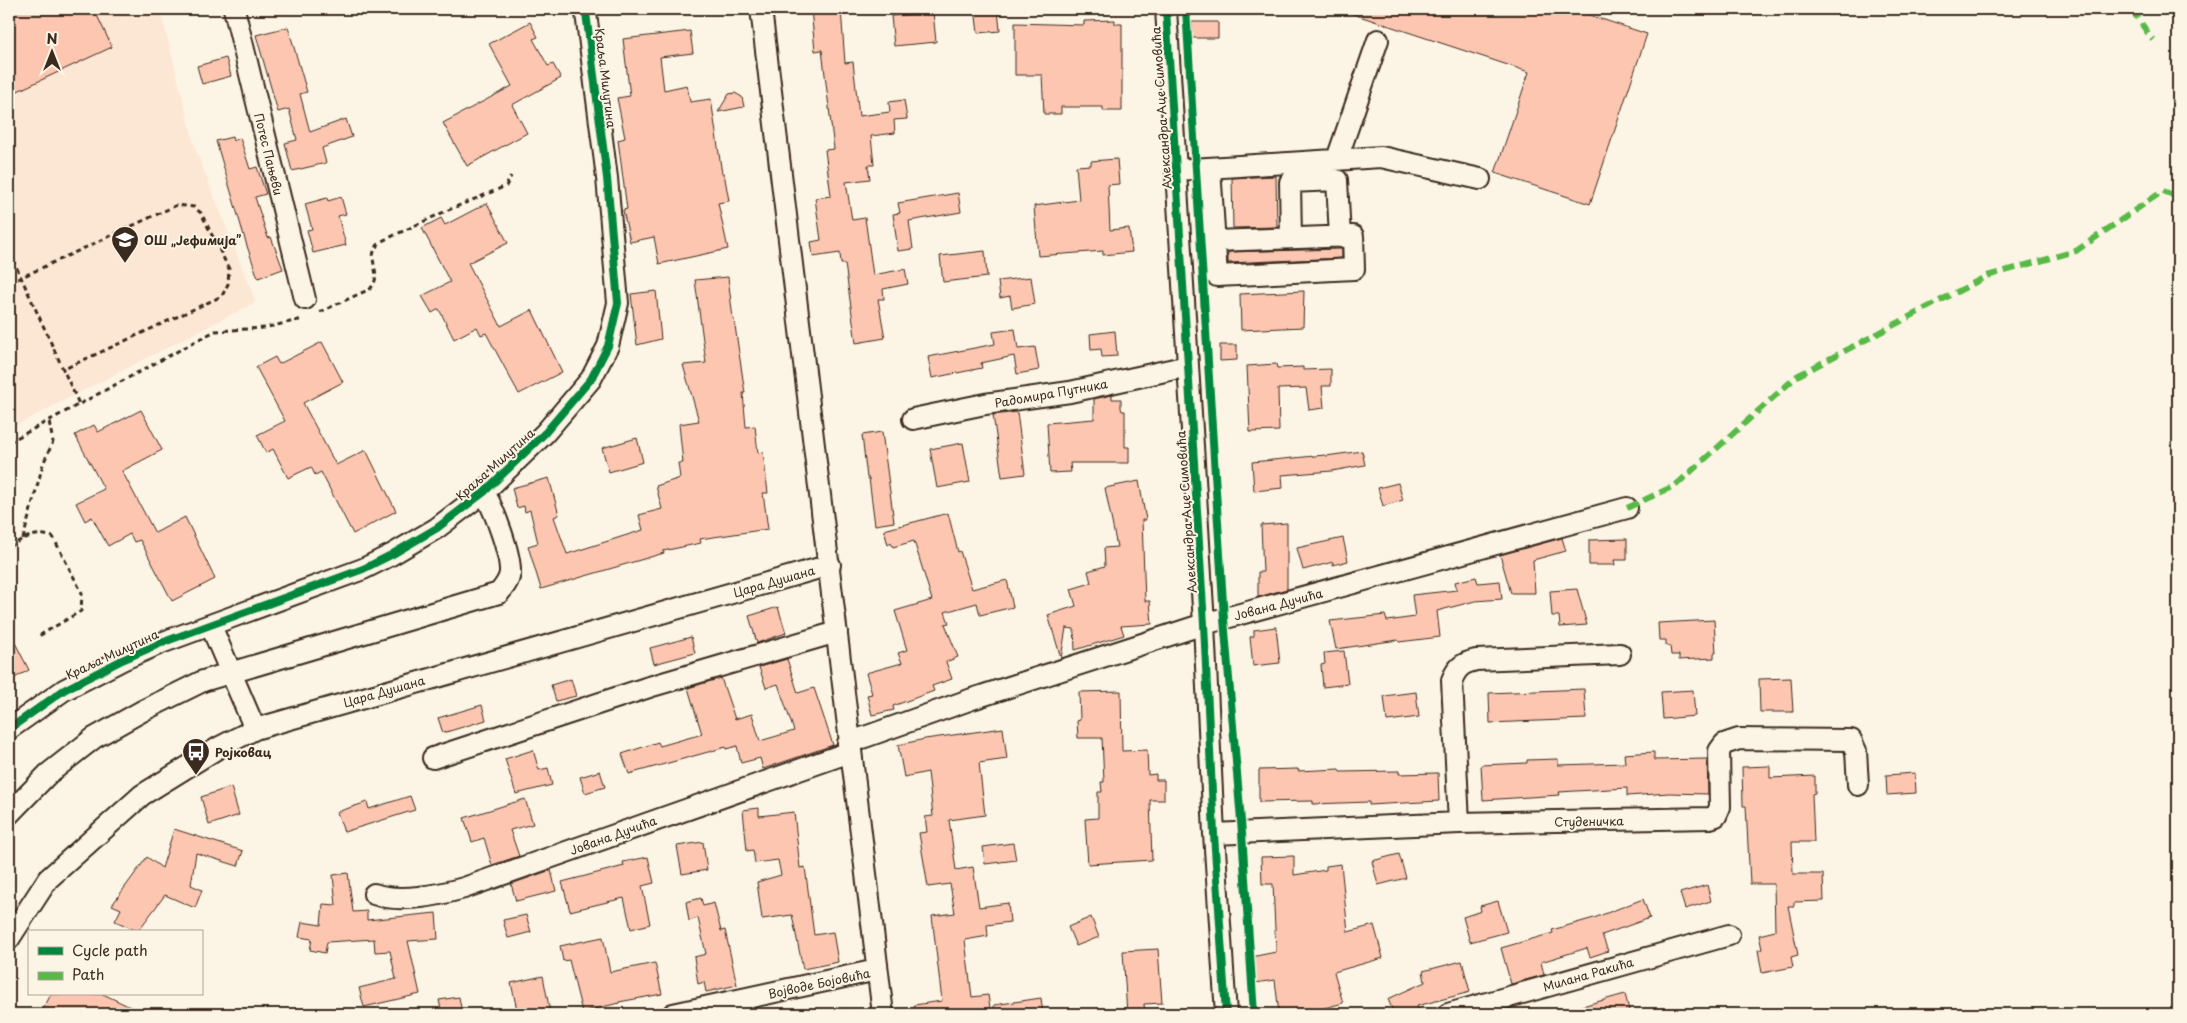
<svg xmlns="http://www.w3.org/2000/svg" width="2187" height="1023" font-family="'Playpen Sans',sans-serif">
  <rect width="100%" height="100%" fill="#fcf5e5"/>
  <filter id="ink" filterUnits="userSpaceOnUse"><feTurbulence type="fractalNoise" baseFrequency=".02" numOctaves="2"/><feDisplacementMap in="SourceGraphic" scale="10" xChannelSelector="R" yChannelSelector="G"/><feConvolveMatrix kernelMatrix="1 2 1 2 8 2 1 2 1" color-interpolation-filters="sRGB"/></filter>
  <g filter="url(#ink)">
    <path fill="#fce7d5" d="M9 9H160L196 150 256 302 9 429Z"/>
    <path fill="#fdc6b0" stroke="#3b2a1e" d="M23 9H94L112 47 9 95V15Z
      M811 9H841L845 63 853 62 859 116 890 112 889 102 904 100 907 119 894 120 895 133 871 136 874 165H868L870 179 846 182 852 220 865 218 873 275 905 269 908 284 883 289 884 299H878L885 338 856 343 845 264H841L840 253 813 257 811 242 821 240 815 198 831 196 825 150 834 149 822 50 815 51Z
      M975 9H998L1000 31 978 33Z
      M1347 9H1571L1647 34 1590 204 1495 173 1529 72 1347 12Z
      M933 12 936 42 894 46 891 16Z
      M1115 20V24H1122V111H1103V107H1061V114H1044L1042 75H1015V23L1084 25V21Z
      M530 22 538 37 533 39 548 66 553 64 561 78 512 105 527 133 467 166 443 123 512 86 489 44Z
      M1192 22H1218V38H1192Z
      M288 27 307 92 300 94 310 132 346 119 352 137 322 148 326 163 292 171 285 143 297 140 289 109 278 112 256 35Z
      M690 31 693 53 660 57 664 90 687 85 690 102 711 99 722 174 724 173 729 201 718 203 728 249 659 264 654 237 630 242 623 210 627 209 618 140 625 138 617 98 630 96 623 39Z
      M226 58 231 76 202 84 197 66Z
      M735 93 742 97 744 107 718 112 729 94Z
      M232 137 233 141 240 138 250 169 257 167 266 194 255 197 268 238 271 237 283 269 258 278 247 246 216 141Z
      M1117 159 1119 184 1108 185 1110 230 1129 228 1132 252 1103 255V251L1038 256 1034 206 1079 200 1076 166 1091 165V161Z
      M1276 176 1277 227 1233 228 1232 178Z
      M958 193 961 212 909 221 913 249 898 251 893 214 900 213 898 203Z
      M341 197 346 214 338 216 346 245 313 253 307 230 312 229 305 204 327 198 328 201Z
      M487 203 508 243 468 263 501 326 532 310 562 372 519 394 486 333 481 335 477 327 454 339 439 309 432 313 422 296 450 282 422 228 441 218 445 225Z
      M1342 249V258L1228 263V252Z
      M985 251 987 277 943 282 940 256Z
      M728 277 733 319H734L745 393H743L746 427 755 426 758 453 763 452 768 493H763L768 529 700 539 701 543 663 551 664 553 541 589 528 546 538 543 530 510 525 512 524 506 517 508 512 488 549 478 559 515 554 517 567 554 643 530 639 515 662 509 656 486 680 478 678 463H683L679 424 699 421 683 365 706 363 695 280Z
      M1031 277 1035 304 1012 308 1010 296 1000 298 998 281Z
      M656 291 661 339 637 345 631 294Z
      M1304 291 1303 327 1241 330 1240 294Z
      M1015 329 1018 349 1035 347 1039 370 1017 374 1014 356 981 363 982 368 932 378 928 357 995 344 993 332Z
      M1115 331 1117 356 1102 357 1101 349 1091 350 1090 334Z
      M322 342 343 382 303 403 336 465 366 450 396 511 353 534 321 472 315 475 311 467 288 478 273 449 266 453 257 435 285 421 256 367 275 357 279 364Z
      M1220 345H1237V360L1220 361Z
      M1276 364 1277 368 1303 367V370L1331 369V386H1322L1324 408 1309 410 1306 388 1278 389 1279 431 1250 432 1247 366Z
      M1112 395V399H1121V408L1122 411H1125V447H1129V463H1070L1071 472 1050 473 1047 423 1094 419V399Z
      M141 410 162 450 122 471 155 533 185 517 215 579 172 601 140 540 134 542 130 534 108 546 92 517 85 521 76 503 104 489 75 435 94 425 98 432Z
      M1017 412 1025 474 1002 477 993 415Z
      M882 432 894 522 875 525 869 478H867L862 435Z
      M637 438 643 462 609 472 602 448Z
      M963 443 970 482 937 488 930 449Z
      M1362 451 1365 465 1332 471 1282 475 1283 488 1254 491 1252 462 1325 455 1326 456Z
      M1139 481 1146 520H1142L1145 601H1150L1152 624 1121 626 1124 635 1075 650 1074 629 1066 628 1061 658 1048 615 1076 606 1071 589 1091 583 1088 571 1105 566 1104 548 1117 547 1105 488Z
      M1398 483 1403 500 1383 506 1378 488Z
      M948 513 958 552 960 551 972 589 1007 580 1013 607 980 615 977 603 945 612 949 623 945 624 958 657 946 662 952 679 932 686 934 691 893 706 894 710 872 715 867 695 872 694 866 673 902 663 898 653 907 650 895 611 932 600 914 541 893 547 891 543 888 545 884 530Z
      M1287 523V589L1258 597V572H1263L1261 525Z
      M1343 538 1348 561 1333 565V562L1303 570 1297 548Z
      M1562 538 1566 551 1533 560 1535 593H1511L1500 555Z
      M1627 539V560H1614L1615 565H1589V540Z
      M1476 577 1478 583 1500 581 1502 599 1475 601 1437 611 1440 637 1399 642 1398 640 1336 649 1330 621 1385 615 1387 621 1415 617 1412 595 1457 590 1455 582Z
      M1577 589 1587 625 1560 627 1559 616H1552L1550 591Z
      M778 607 786 633 757 643 749 616Z
      M1714 620 1716 653H1714V658L1679 660V655H1671L1670 646H1666V640H1659L1658 623Z
      M1276 627 1280 663 1253 666 1250 637 1254 636V630Z
      M9 631 29 670 9 681Z
      M691 637 695 653 654 664 650 648Z
      M1344 651 1348 684 1323 687 1321 665 1325 664 1324 653Z
      M787 659 798 693 814 688 833 745 763 769 760 758 741 763 737 746 726 749V747L629 774 622 754 658 742 660 746 702 734 688 688 721 678 735 719 752 714 760 741 794 731 778 684 766 688 759 667Z
      M1791 678 1793 712H1760L1759 679Z
      M571 679 576 696 556 701 551 685Z
      M1584 689 1586 719 1490 723 1489 693Z
      M1693 690 1695 716 1663 719 1661 692Z
      M1121 691 1122 751 1147 750 1148 775 1156 774V780H1164V800H1150L1152 860 1088 864 1085 819 1098 818V792H1102L1101 782H1104L1102 738H1078L1077 721 1080 720 1079 692Z
      M1416 692 1419 717 1387 721 1384 696Z
      M482 705 486 720 443 733 438 718Z
      M1003 728 1007 759 979 763 985 815 949 820 956 870 973 867 979 907 1008 903 1010 922 987 925 988 936 965 940 972 997 988 995 991 1014H915L914 1005 942 1001 932 916 955 913 950 884 928 887 919 833 927 832 925 817 933 816 928 772 904 777 898 745 925 739Z
      M533 750 539 770 548 768 552 785 516 794 505 759Z
      M1654 752V760L1707 759 1708 794 1669 793 1627 796V788L1559 792 1560 795 1483 800 1481 765 1527 763V760L1558 759V765L1625 763 1624 754Z
      M1770 766V778L1815 776V793L1812 794 1814 842H1792L1793 874H1823L1824 901 1794 902V906H1788L1798 955 1791 957 1793 967 1762 973 1758 950 1762 949 1759 935 1775 931 1774 884H1750L1746 806H1743L1742 767Z
      M1298 769V771L1339 769 1340 772 1399 771V774L1438 773 1439 801 1369 805V802L1313 804V801L1259 802V770Z
      M600 771 605 787 585 793 580 777Z
      M1915 773 1916 793 1887 795 1886 775Z
      M231 787 239 815 209 825 201 797Z
      M410 796 415 810 344 832 337 812 367 802 369 809Z
      M525 799 533 824 510 830 519 856 492 865 484 838 472 842 464 818Z
      M759 808V816L794 812 800 868 805 867 814 935 833 932 838 962 803 969 792 915 762 919 757 882 781 875 778 860 755 863 753 850 747 851 743 810Z
      M174 829 243 851 238 866 196 853 191 885 202 890 195 908 165 895 138 931 115 921 121 909 112 905 147 857 162 868Z
      M703 842 707 870 682 874 677 846Z
      M1013 843 1016 860 985 864 983 847Z
      M1399 854 1406 878 1378 885 1372 861Z
      M1294 856V875L1326 870V866L1341 864 1348 932 1374 925 1383 958 1334 972 1343 1003 1303 1014H1279L1275 980 1255 983 1251 957 1276 952 1273 884H1262L1261 857Z
      M648 857 654 883 642 886 650 924 631 929 624 898 570 911 562 882 624 866 623 862Z
      M551 870 556 891 516 901 511 884Z
      M348 873 353 912 367 911V920L436 913 438 939 408 941 420 994 364 1007 359 988 396 979 390 951 375 952 374 939 327 942 325 953 310 950 312 939 299 937 302 922 321 925 323 904 336 905 333 875Z
      M1707 885 1711 901 1685 909 1680 893Z
      M701 898 703 906 714 903 721 931 725 930 737 985 706 992 704 982 698 984 694 957 706 954 698 918 689 921 686 902Z
      M1643 899 1650 918 1602 935 1608 951 1590 957 1587 948 1541 962 1544 975 1511 984 1501 948 1553 933 1552 930 1594 918Z
      M1498 901 1507 932 1470 942 1463 917 1481 911 1480 906Z
      M526 915 531 932 508 938 503 920Z
      M1091 917 1099 937 1076 946 1068 927Z
      M603 937 610 972 655 963 662 994 619 1002V1003L582 1012 569 960 563 961 560 946Z
      M1158 949 1162 1003 1144 1004 1145 1014H1127L1123 951Z
      M1462 961 1470 992 1417 1006 1420 1014H1394L1388 999 1425 982 1423 971Z
      M543 976 550 1012 538 1014H518L511 983Z
      M51 994H103L145 1014H41Z
      M1625 994 1630 1014H1569L1568 1010Z
      M459 997 462 1014H442L439 1000Z
      M1041 998 1043 1014H994V1005Z"/>
    <g fill="none" stroke-linecap="round" stroke-linejoin="round">
      <defs>
        <path id="minor" d="M234 9 305 299
          M761 9 883 1014
          M1166 9 1204 624 1214 834 1226 1014
          M1337 159 1378 40
          M1210 168 1217 276 1354 269 1353 236 1214 241
          M1176 170 1381 157 1480 179
          M1291 238 1290 182 1337 180 1340 237
          M913 419 985 404 1070 392 1188 366
          M211 626 255 729
          M9 729 64 690 122 660 161 643 363 569 391 555 437 528 484 492 545 433 591 379 608 346 618 303 607 178 586 13
          M848 743 972 699 1204 624 1627 508
          M433 758 649 687 837 632
          M9 814 48 774 94 738 144 710 203 681 499 593C504 587 509 581 510 573 511 554 494 509 484 492
          M1459 823 1452 680C1457 667 1463 663 1476 660L1620 654
          M1214 834 1459 823 1710 818 1716 816 1720 807 1719 751 1724 744 1739 739 1851 740 1856 751 1858 785
          M374 894C399 903 439 895 464 888L850 752
          M9 939 48 879 142 795 218 748 255 729 830 565
          M673 1014 877 970
          M1448 1014 1729 935"/>
      </defs>
      <use href="#minor" stroke="#3b2a1e" stroke-width="24"/>
      <path stroke="#3b2a1e" stroke-width="3" stroke-dasharray="5 4" stroke-linecap="butt" d="M9 251 79 404
        M9 283 177 205 194 207 201 213 229 269 228 284 222 296 62 370
        M320 312 370 289C386 272 361 258 382 241L446 211 506 186 511 176
        M9 442 215 331 264 328 303 319
        M23 539 43 464 53 442 49 421
        M9 547C24 538 35 531 53 537L82 593 81 611 37 637"/>
      <use href="#minor" stroke="#fcf5e5" stroke-width="20"/>
      <path stroke="#58b947" stroke-width="6" stroke-dasharray="12 6" stroke-linecap="butt" d="M2131 9 2153 40
        M1627 508 1676 485 1797 376 1987 276 2076 251 2163 191 2178 197"/>
      <defs>
        <path id="cycleway" d="M1166 9 1204 624 1214 834 1226 1014
          M1186 9 1224 619 1242 833 1254 1014
          M9 729 64 690 122 660 161 643 363 569 391 555 437 528 484 492 545 433 591 379 608 346 618 303 607 178 586 13"/>
      </defs>
      <use href="#cycleway" stroke="#fcf5e5" stroke-width="11"/>
      <use href="#cycleway" stroke="#00873e" stroke-width="8"/>
    </g>
  </g>
  <defs>
    <symbol id="school-pin" viewBox="-11 -11 22 30"><path d="M0 17L-7.5 6A9.5 9.5 0 1 1 7.5 6Z" fill="#3b2a1e" stroke="#fcf5e5"/><path d="M0-5L7-2L0 1L-7-2ZM-4 1L0 2.5L4 1V4Q0 6-4 4Z" fill="#fff"/></symbol>
    <symbol id="bus-pin" viewBox="-11 -11 22 30"><path d="M0 17L-7.5 6A9.5 9.5 0 1 1 7.5 6Z" fill="#3b2a1e" stroke="#fcf5e5"/><path d="M-5-6H5V4H4V6H2V4H-2V6H-4V4H-5ZM-3.5-4V0h7V-4ZM-3.5 1.2v1.5H-2V1.2ZM2 1.2v1.5H3.5V1.2Z" fill="#fff"/></symbol>
  </defs>
  <g fill-rule="evenodd">
    <use href="#school-pin" x="109" y="224" width="32" height="43"/>
    <use href="#bus-pin" x="180" y="736" width="32" height="43"/>
  </g>
  <g text-anchor="middle" dominant-baseline="central" stroke-width="4" stroke-linejoin="round" paint-order="stroke">
    <g font-size="12" fill="#3b2a1e" stroke="#fcf5e5">
      <text transform="translate(606 78) rotate(83)">Краља Милутина</text>
      <text transform="translate(1161 108) rotate(-94)">Александра Аце Симовића</text>
      <text transform="translate(269 154) rotate(76)">Потес Пањеви</text>
      <text transform="translate(1051 393) rotate(-10)">Радомира Путника</text>
      <text transform="translate(495 464) rotate(-42)">Краља Милутина</text>
      <text transform="translate(1186 512) rotate(-94)">Александра Аце Симовића</text>
      <text transform="translate(774 581) rotate(-16)">Цара Душана</text>
      <text transform="translate(1278 604) rotate(-15)">Јована Дучића</text>
      <text transform="translate(112 654) rotate(-25)">Краља Милутина</text>
      <text transform="translate(384 691) rotate(-16)">Цара Душана</text>
      <text transform="translate(1589 821) rotate(-1)">Студеничка</text>
      <text transform="translate(613 835) rotate(-20)">Јована Дучића</text>
      <text transform="translate(1588 974) rotate(-16)">Милана Ракића</text>
      <text transform="translate(819 983) rotate(-12)">Војводе Бојовића</text>
    </g>
    <g font-size="12" font-weight="bold" fill="#3b2a1e" stroke="#fcf5e5" text-anchor="start">
      <text x="144" y="240">ОШ „Јефимија”</text>
      <text x="215" y="752">Ројковац</text>
    </g>
  </g>
  <rect width="2187" height="1023" fill="none" stroke="#fcf5e5" stroke-width="30"/>
  <rect x="15" y="15" width="2157" height="993" fill="none" stroke="#3b2a1e" stroke-width="2" filter="url(#ink)"/>
  <rect x="28" y="930" width="175" height="65" fill="#fcf5e5" stroke="#afa495"/>
  <rect x="38" y="947" width="25" height="8" fill="#00873e" stroke="#afa495"/>
  <text x="72" y="956" font-size="15" fill="#3b2a1e">Cycle path</text>
  <rect x="38" y="972" width="25" height="8" fill="#58b947" stroke="#afa495"/>
  <text x="72" y="980" font-size="15" fill="#3b2a1e">Path</text>
  <g transform="translate(52 52)" stroke="#fcf5e5" stroke-width="4" paint-order="stroke">
  <path d="M0-4L9 19L0 12L-9 19Z" fill="#3b2a1e"/>
  <text y="-8" font-size="14" font-weight="bold" text-anchor="middle" fill="#3b2a1e">N</text>
  </g>
</svg>
